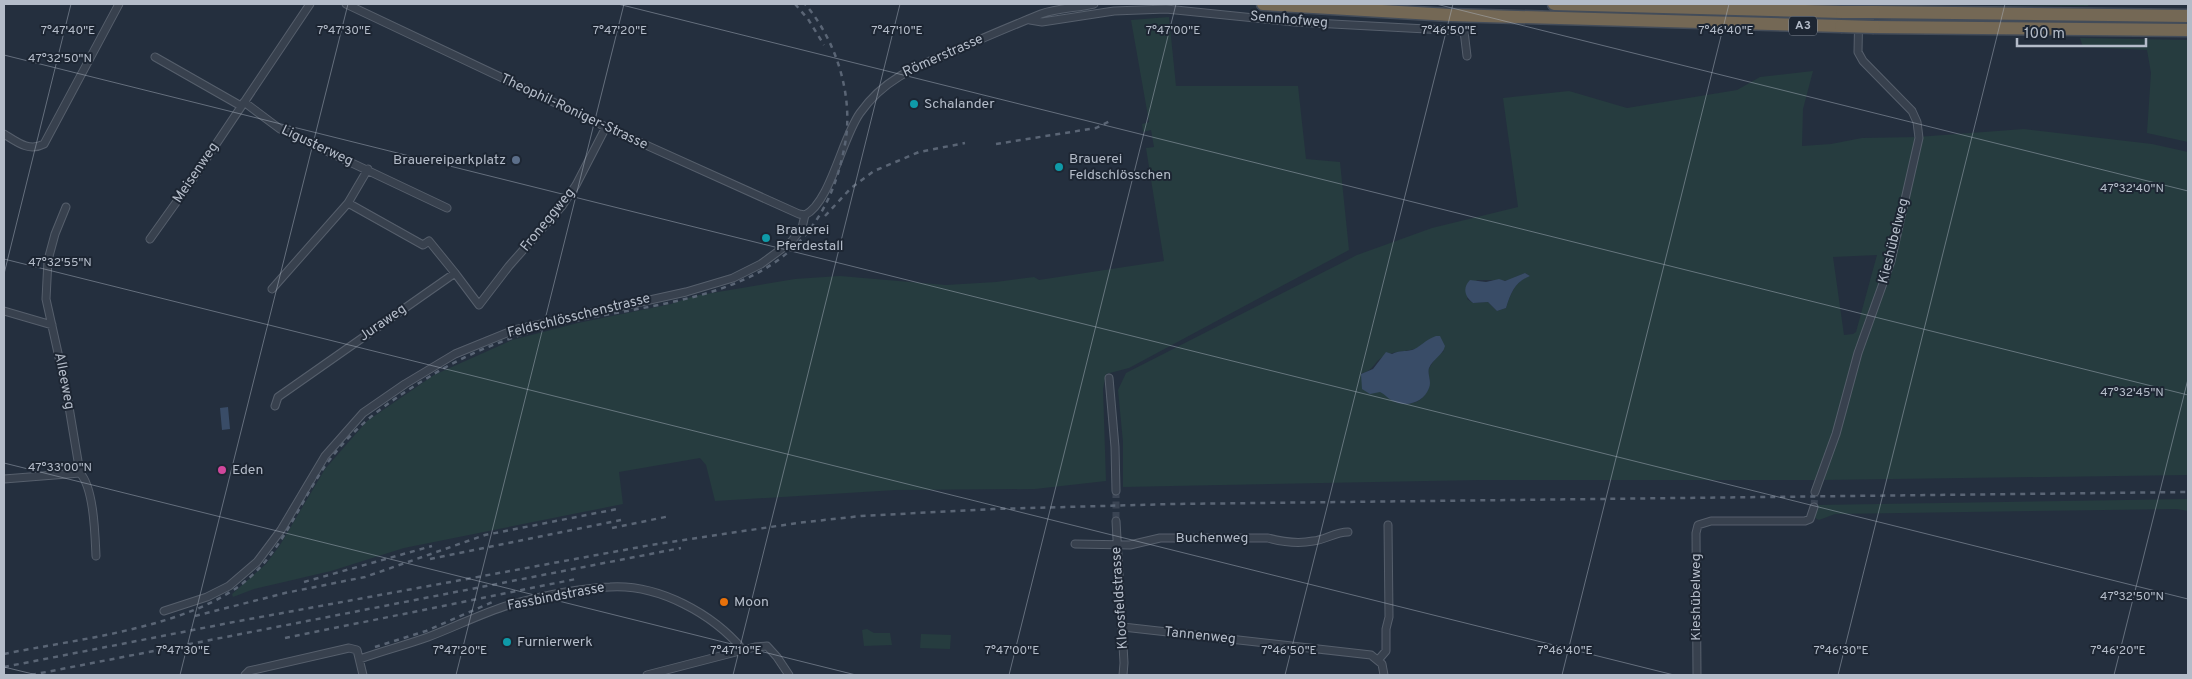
<svg xmlns="http://www.w3.org/2000/svg" width="2192" height="679" font-family="Overpass,sans-serif">
  <rect width="100%" height="100%" fill="#242f3e"/>
  <path fill="#263c3f" fill-rule="evenodd" d="M1863 4H2089L2088 6Z
    M1169 17 1176 86H1298L1306 159 1340 162 1349 250 1129 368 1106 374 1103 389 1106 481 1035 489 896 490 715 501 706 465 700 458 619 472 623 504 404 548 331 571 254 589 233 597 232 594 266 564 280 545 325 469 367 421 434 375 512 340 578 323 671 304 694 296 795 279 840 276 946 285 996 282 1034 277 1039 280 1164 261 1146 148 1154 147 1151 130 1143 132 1142 124 1149 122 1131 20Z
    M2080 38 2188 40V142L2147 133 2151 73 2147 50 2083 47Z
    M1813 71 1803 109 1802 146 1831 144 1862 138 1917 137 2024 129 2152 144 2188 152V475L1822 480H1480L1123 487V442L1118 390 1126 373 1357 255 1432 228 1518 207 1503 98 1569 91 1627 108 1737 90 1760 77ZM1877 255 1856 332 1853 334 1844 335 1833 257ZM1525 273 1530 276C1515 280 1510 295 1506 308L1497 311 1488 302 1473 303 1467 299 1477 280C1480 280 1508 281 1510 280 1515 278 1519 275 1525 273ZM1414 349 1444 351 1436 357 1428 370C1430 381 1431 387 1424 396 1407 417 1375 387 1361 374 1376 369 1373 362 1383 357 1393 351 1404 352 1414 349Z
    M2188 499V511L2177 509 1835 514 1819 520 1815 518 1817 505Z
    M867 629 874 633H890L892 645 864 646 862 630Z
    M921 634 951 635 950 649 920 648Z"/>
  <path fill="#394c67" d="M1525 273 1530 276C1515 282 1511 292 1506 308L1497 311 1488 302 1473 303C1465 297 1462 288 1470 280L1486 282 1499 279 1505 281Z
    M1436 336H1440L1445 346C1443 355 1433 359 1429 368 1427 374 1432 381 1429 388 1424 402 1407 408 1393 401 1388 399 1385 394 1380 392L1370 394 1362 389 1361 374 1373 369 1386 352 1392 354C1400 350 1404 352 1412 350 1419 348 1426 339 1436 336Z
    M228 407 230 429 222 430 220 408Z"/>
  <g fill="none" stroke-linecap="round" stroke-linejoin="round">
    <path stroke="#3a4453" stroke-width="7" stroke-dasharray="7 3.5" stroke-linecap="butt" d="M1116 491V521
      M1814 507 1815 492"/>
    <defs>
      <path id="minor" d="M346 4 606 127 799 214 805 215
        M1030 20 1042 22 1114 11 1166 9 1295 22 1464 31 1467 56
        M155 57 241 106
        M244 102 280 129 447 208
        M4 134C17 142 29 152 44 144L119 4
        M348 203 423 245 429 241 455 273
        M66 207 55 234 48 260 46 299 66 389 80 473C94 488 95 535 96 556
        M805 215C830 203 842 138 860 113 886 76 921 65 961 48 987 36 1014 25 1041 14 1057 8 1077 8 1094 4
        M150 239 190 183 310 4
        M272 289 348 203 368 169
        M4 311 52 325
        M1109 378 1115 447 1116 491
        M275 406 278 397 455 273 479 305 509 266 562 206 576 185 606 127
        M4 479 80 473
        M1815 492 1836 434 1858 353 1891 261 1919 138 1917 122 1912 111 1863 61 1858 52 1859 4
        M1116 521 1124 663 1123 675
        M1075 544 1130 545 1160 538H1268C1283 542 1298 544 1313 541 1325 540 1335 532 1348 532
        M164 611 207 597 229 586 257 562 281 530 325 456 363 413 405 384 455 354 514 330 686 292 733 278 761 264 791 242 802 228 805 215
        M1123 627 1371 655 1382 664 1384 675
        M360 659C382 651 406 645 428 637 455 627 482 613 509 605 538 597 580 588 610 587 659 584 713 614 743 650
        M1379 659 1386 651V629L1389 617 1388 525
        M245 675 249 671 349 648 357 650 363 675
        M647 675 755 647 767 646 777 657 789 675
        M1697 675 1696 533 1698 525 1711 521H1805L1810 519 1814 507"/>
      <path id="motorway" d="M1263 4 1450 15 1841 26
        M1554 4 1842 12
        M1874 12 2188 16
        M1874 27 2188 30"/>
    </defs>
    <use href="#minor" stroke="#565f6c" stroke-width="9"/>
    <use href="#motorway" stroke="#434c59" stroke-width="15"/>
    <use href="#minor" stroke="#38414e" stroke-width="7"/>
    <use href="#motorway" stroke="#746855" stroke-width="12"/>
    <path stroke="#5a6575" stroke-width="2.5" stroke-dasharray="5 5" stroke-linecap="butt" d="M795 4 808 19 824 45
      M996 144 1096 128 1112 120
      M825 216 851 188 874 171 919 152 965 143
      M612 528 670 516
      M430 559 621 520
      M304 582 432 546
      M195 616 285 593 365 577 485 535 617 509
      M285 638 576 579
      M375 647 426 631 495 601
      M4 654C76 639 191 628 248 579 283 549 299 504 325 466 355 425 386 403 429 377 467 353 512 336 556 325 682 296 817 301 845 144 854 96 836 40 805 4
      M4 667 239 621 651 545 797 523 861 516 993 509 1173 504 2188 492
      M31 675 681 548"/>
    <defs>
      <path id="motorway-bridge" d="M1842 12H1874
        M1841 26 1874 27"/>
    </defs>
    <use href="#motorway-bridge" stroke="#434c59" stroke-width="15" stroke-linecap="butt"/>
    <use href="#motorway-bridge" stroke="#746855" stroke-width="12"/>
  </g>
  <path fill="none" stroke="#b4bcc9" stroke-width="1" stroke-opacity="0.45" d="M618 4 2188 395M1436 4 2188 191M4 55 2188 599M4 259 1674 675M4 274 71 4M4 463 856 675M4 667 37 675M180 675 348 4M456 675 624 4M733 675 900 4M1009 675 1176 4M1285 675 1453 4M1562 675 1729 4M1838 675 2005 4M2114 675 2188 379"/>
  <g fill="#0f9aa8" stroke="#1d2633" stroke-width="2">
    <circle cx="914" cy="104" r="5"/>
    <circle cx="1059" cy="167" r="5"/>
    <circle cx="766" cy="238" r="5"/>
    <circle cx="507" cy="642" r="5"/>
  </g>
  <circle fill="#5c6f8a" stroke="#1d2633" stroke-width="2" cx="516" cy="160" r="5"/>
  <circle fill="#d1479c" stroke="#1d2633" stroke-width="2" cx="222" cy="470" r="5"/>
  <circle fill="#e8710a" stroke="#1d2633" stroke-width="2" cx="724" cy="602" r="5"/>
  <g text-anchor="middle" dominant-baseline="central" stroke-width="4" stroke-linejoin="round" paint-order="stroke">
    <rect fill="#1d2633" stroke="#878f9c" stroke-width="1" x="1789" y="16.5" width="28" height="19" rx="4"/>
    <g font-size="12" font-weight="bold" fill="#b4bcc9">
      <text x="1803" y="26">A3</text>
    </g>
    <g font-size="14" fill="#b4bcc9" stroke="#1d2633">
      <text transform="translate(1289 20) rotate(5)">Sennhofweg</text>
      <text transform="translate(943 56) rotate(-24)">Römerstrasse</text>
      <text transform="translate(574 112) rotate(25)">Theophil-Roniger-Strasse</text>
      <text transform="translate(317 146) rotate(25)">Ligusterweg</text>
      <text transform="translate(196 173) rotate(-56)">Meisenweg</text>
      <text transform="translate(548 220) rotate(-51)">Froneggweg</text>
      <text transform="translate(1894 241) rotate(-76)">Kieshübelweg</text>
      <text transform="translate(579 316) rotate(-14)">Feldschlösschenstrasse</text>
      <text transform="translate(383 323) rotate(-35)">Juraweg</text>
      <text transform="translate(64 381) rotate(79)">Alleeweg</text>
      <text x="1212" y="538">Buchenweg</text>
      <text transform="translate(556 597) rotate(-11)">Fassbindstrasse</text>
      <text transform="translate(1696 597) rotate(-90)">Kieshübelweg</text>
      <text transform="translate(1120 598) rotate(-94)">Kloosfeldstrasse</text>
      <text transform="translate(1200 636) rotate(6)">Tannenweg</text>
    </g>
    <g font-size="14" fill="#b4bcc9" stroke="#1d2633" text-anchor="start">
      <text x="924" y="104">Schalander</text>
      <text x="1069" y="159">Brauerei<tspan x="1069" dy="16">Feldschlösschen</tspan></text>
      <text x="506" y="160" text-anchor="end">Brauereiparkplatz</text>
      <text x="776" y="230">Brauerei<tspan x="776" dy="16">Pferdestall</tspan></text>
      <text x="232" y="470">Eden</text>
      <text x="734" y="602">Moon</text>
      <text x="517" y="642">Furnierwerk</text>
    </g>
  </g>
  <g font-size="12" text-anchor="middle" fill="#b4bcc9" stroke="#1d2633" stroke-width="4" stroke-linejoin="round" paint-order="stroke">
    <text x="68" y="34">7°47'40"E</text>
    <text x="344" y="34">7°47'30"E</text>
    <text x="620" y="34">7°47'20"E</text>
    <text x="897" y="34">7°47'10"E</text>
    <text x="1173" y="34">7°47'00"E</text>
    <text x="1449" y="34">7°46'50"E</text>
    <text x="1726" y="34">7°46'40"E</text>
    <text x="60" y="62">47°32'50"N</text>
    <text x="2132" y="192">47°32'40"N</text>
    <text x="60" y="266">47°32'55"N</text>
    <text x="2132" y="396">47°32'45"N</text>
    <text x="60" y="471">47°33'00"N</text>
    <text x="2132" y="600">47°32'50"N</text>
    <text x="183" y="654">7°47'30"E</text>
    <text x="460" y="654">7°47'20"E</text>
    <text x="736" y="654">7°47'10"E</text>
    <text x="1012" y="654">7°47'00"E</text>
    <text x="1289" y="654">7°46'50"E</text>
    <text x="1565" y="654">7°46'40"E</text>
    <text x="1841" y="654">7°46'30"E</text>
    <text x="2118" y="654">7°46'20"E</text>
  </g>
  <rect width="2192" height="679" fill="none" stroke="#b4bcc9" stroke-width="10"/>
  <path d="M2017 38v8h129v-8" fill="none" stroke="#b4bcc9" stroke-width="2.5"/>
  <text x="2024" y="38" font-size="15" fill="#b4bcc9" stroke="#1d2633" stroke-width="4" paint-order="stroke">100 m</text>
</svg>
